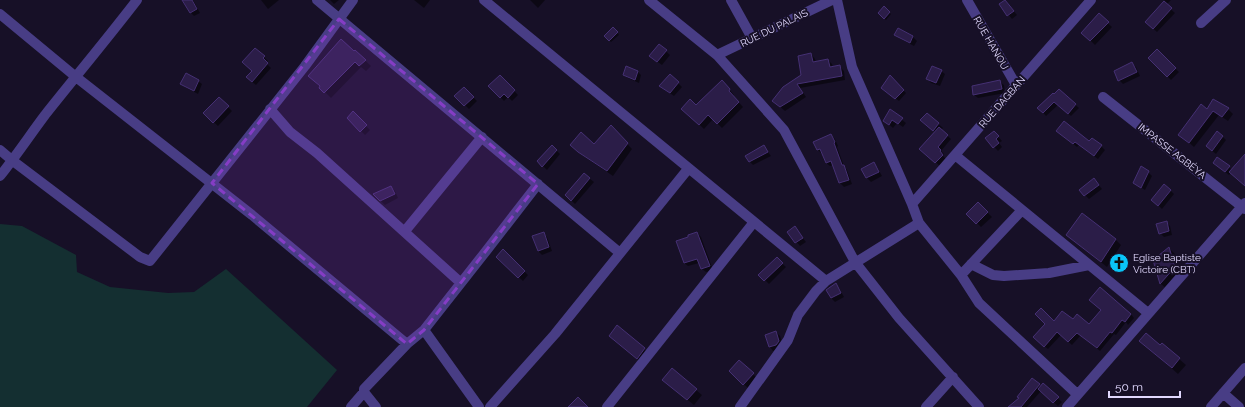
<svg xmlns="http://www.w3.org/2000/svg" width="1245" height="407" font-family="Raleway,sans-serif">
  <rect width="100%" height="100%" fill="#171027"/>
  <path fill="#142f31" d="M0 224 22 226 76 255 77 272 110 287 168 293 194 292 226 269 337 370 307 407H0Z"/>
  <path fill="#0007" d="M183 0H193L200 13 194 16 190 12Z
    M261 0H279L268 9Z
    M330 0H339L334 4Z
    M414 0H430L424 8Z
    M530 0H545L538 8Z
    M1164 0H1171L1166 5 1175 13 1157 32 1146 22 1165 2Z
    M1005 1 1017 15 1012 19 1000 4Z
    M884 8 891 14 886 20 879 13Z
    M1099 15 1112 27 1095 45 1082 32Z
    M613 28 619 35 611 42 605 36Z
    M898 30 913 37 917 41 914 46 899 38 896 35Z
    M659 45 670 55 662 65 655 60Z
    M255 49 268 61 266 63 271 68 256 85 251 81Z
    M355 51 371 66 366 71 361 67 331 98 315 82Z
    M1157 51 1179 72 1171 80 1149 58Z
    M811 54 815 59 816 63 828 60 832 64 833 68 839 66 844 71 845 80 800 88 806 97 785 111 778 105 802 76Z
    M1132 64 1136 67 1140 76 1123 84 1119 80Z
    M941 71 945 74 940 86 931 83 928 79Z
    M638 72 641 75 639 83 628 78 624 75Z
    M670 75 682 87 674 96 664 89Z
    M500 76 518 95 512 101 508 97 504 101 490 86Z
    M890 77 906 93 899 101 882 88Z
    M198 81 202 84 198 94 185 87 181 83Z
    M722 82 734 95 733 96 743 107 722 128 713 119 704 129 683 109 696 106Z
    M1000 82 1004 85 1005 93 978 98 974 95Z
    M464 88 477 101 469 109 456 96Z
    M1059 90 1079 108 1071 116 1058 105 1046 116 1039 108 1055 96Z
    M219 98 232 111 218 126 204 113Z
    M1228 109 1233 114 1228 121 1219 115 1194 147 1179 134 1207 110Z
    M890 110 906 123 903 127 897 123 893 128 884 120Z
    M353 113 370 130 365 135 348 118Z
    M927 114 943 128 941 130 951 139 941 151 944 154 943 156 946 159 940 166 921 149 935 132 926 124Z
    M616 132 632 149 613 176 585 157 577 150 594 145Z
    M994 132 1002 141 999 143 1002 147 998 151 986 138Z
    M1061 134 1101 146 1105 150 1098 159 1079 145 1077 147Z
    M831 135 835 139 838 146 837 147 844 166 847 170 852 184 844 187 840 183 833 165 830 166 826 163 823 153 822 154 818 150 815 142Z
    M1222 136 1226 140 1216 154 1211 150Z
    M552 146 560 154 547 170 538 161Z
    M764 147 771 156 753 165 749 161Z
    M1245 155V185L1231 173 1229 175 1214 163 1229 167 1232 170Z
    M873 164 877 167 882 176 871 182 867 178 863 170Z
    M1148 172 1152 176 1145 190 1134 183Z
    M584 174 594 182 575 204 566 195Z
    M1097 183 1102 189 1089 199 1080 190Z
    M391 187 395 191 398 198 385 205 375 195Z
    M1170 190 1174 194 1162 209 1157 204Z
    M978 203 992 217 981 227 968 214Z
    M1166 222 1170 226 1172 235 1164 237 1160 233Z
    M795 228 806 242 800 246 788 232Z
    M697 233 701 237 713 270 706 272 702 269 699 263 688 266 684 263 690 238Z
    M543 234 547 237 552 251 542 255 538 251Z
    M1115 239 1121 245 1107 267 1074 241Z
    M1169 248 1175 254 1180 274 1167 289 1161 284 1154 260Z
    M503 251 528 275 523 281 497 257Z
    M777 259 786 267 769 284 760 275Z
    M836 284 839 288 844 297 835 302 831 298 827 290Z
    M1102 310 1131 314 1134 318 1128 325 1126 322 1116 335 1114 334 1100 351 1081 335 1072 345 1061 335 1048 349 1037 340 1054 322 1073 321 1089 326Z
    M618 327 651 355 643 364 616 341Z
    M776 332 780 336 783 345 780 349 773 351 770 347 766 336Z
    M1162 344 1186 365 1178 374 1147 347H1160Z
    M739 361 757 378 748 388 730 371Z
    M1032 379 1041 387 1043 385 1062 402 1058 406 1041 391 1027 407H1010L1020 399Z
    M669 385 696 390 702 395 694 405Z"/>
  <path fill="#2b1d48" stroke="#453073" d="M182 0H192L197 9 190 13Z
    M1005 0 1014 11 1007 16 999 4Z
    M1164 1 1172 8 1153 29 1145 22Z
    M884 6 890 12 884 19 878 13Z
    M1099 13 1109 22 1090 41 1081 33Z
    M613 27 618 32 609 41 604 36Z
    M898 28 913 36 910 43 894 35Z
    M341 39 354 51 355 50 366 60 359 66 355 62 324 93 319 88 320 86 308 76Z
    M659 44 667 50 657 62 649 56Z
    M255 48 265 56 263 58 268 63 252 82 246 77 252 71 242 62Z
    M1157 49 1176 68 1167 77 1148 58Z
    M811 53 813 62 828 59 830 67 840 65 842 76 797 84 803 93 780 107 772 101 783 87 801 75 798 56Z
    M1132 62 1137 72 1118 81 1114 71Z
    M626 66 638 71 635 80 623 75Z
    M932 66 942 70 936 83 926 79Z
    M186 73 199 80 194 91 180 84Z
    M670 74 679 82 670 93 659 86Z
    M500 75 515 90 508 98 504 94 500 98 488 86Z
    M890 75 904 90 895 99 881 88Z
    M722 80 730 89 729 91 739 102 717 124 708 115 699 125 681 109 690 99 696 105Z
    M1000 80 1002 89 973 95 972 86Z
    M464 87 474 97 464 106 454 96Z
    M1059 89 1076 104 1068 114 1054 102 1043 113 1037 108 1053 93 1054 94Z
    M219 97 229 106 213 123 203 113Z
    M1213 99 1229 108 1222 117 1213 111 1189 143 1178 135 1201 104 1207 109Z
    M890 109 903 118 898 124 892 120 889 125 883 121Z
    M353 111 367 125 360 132 347 118Z
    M927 113 939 123 933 131 920 120Z
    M1064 121 1089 141 1092 138 1102 145 1094 156 1075 142 1073 144 1056 131Z
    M611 125 628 143 607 171 578 152 570 145 581 132 594 144Z
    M939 127 948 135 938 147 941 150 940 151 943 155 935 163 919 149Z
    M994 131 999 136 996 139 999 143 993 148 985 138Z
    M1217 131 1223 136 1212 151 1206 146Z
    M831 134 835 142 834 143 842 165H844L849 180 839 183 831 161 826 163 820 149 817 150 813 142Z
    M552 145 557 150 542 167 537 161Z
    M764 145 768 152 749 162 745 156Z
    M1245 154V186L1229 172Z
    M1217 157 1230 166 1225 172 1213 163Z
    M874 162 879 172 866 178 861 169Z
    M1141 166 1149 171 1141 188 1133 183Z
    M584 173 590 178 571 201 565 195Z
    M1094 178 1099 185 1084 196 1079 190Z
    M1164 184 1171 190 1158 206 1151 200Z
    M391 186 395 194 380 201 373 194Z
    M978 202 988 212 976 224 966 214Z
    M1082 213 1116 239 1101 262 1066 235Z
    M1167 221 1169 231 1159 234 1156 224Z
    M795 226 803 238 795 243 787 232Z
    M544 232 549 247 538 251 532 236Z
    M697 232 710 266 701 269 697 259 684 263 676 241 688 237V235Z
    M1169 247 1175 267 1160 284 1153 260Z
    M503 249 525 271 518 278 496 257Z
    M777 257 783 263 764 281 758 275Z
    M836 283 841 293 831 298 826 290Z
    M1100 287 1131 314 1125 322 1122 320 1112 333 1110 332 1097 348 1077 333 1068 342 1057 332 1044 347 1033 337 1045 324 1035 314 1041 308 1054 321 1062 311 1073 319 1077 314 1089 324 1101 310 1089 300Z
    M617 325 645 348 637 359 609 336Z
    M776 331 779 341 776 345 769 347 765 335Z
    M1146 333 1160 345 1162 343 1180 358 1172 368 1139 341Z
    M739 360 754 373 743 385 729 371Z
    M672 368 697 389 687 400 662 380Z
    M1032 378 1040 384 1021 407H1008L1019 398 1017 397Z
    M1043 383 1059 397 1053 403 1038 389Z
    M578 397 588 407H568Z"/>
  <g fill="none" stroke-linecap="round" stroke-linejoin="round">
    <path stroke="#483d85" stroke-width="10" d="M317 0 620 253
      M484 0 826 281
      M649 0 717 55 784 130 855 262 899 318 979 407
      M731 0 752 38
      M837 0 852 67 912 204 919 223 961 275 979 303 1077 394
      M967 0 1016 85
      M0 14 76 77 252 215 407 344
      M1201 23 1226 0
      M717 55 832 0
      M1103 97 1245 209
      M270 109 290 132 317 153 461 283
      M0 150 13 161 140 257 150 261 305 66 353 0
      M955 155 1148 313
      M0 176C16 156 30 135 45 115 76 76 107 39 137 0
      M912 204 1091 0
      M405 231 482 137
      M971 264 993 275 1004 276 1049 273 1089 265
      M961 275 1022 210
      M424 330 479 407
      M1223 393 1239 407
      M351 407 364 392
      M376 407 364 392V389L407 344 424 330 483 255 538 184
      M490 407 555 334 688 169
      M607 407 754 222
      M740 407 788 340 798 315 816 291 826 281 919 223
      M926 407 953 377
      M1067 407 1245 203
      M1211 407 1245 368"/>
  </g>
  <path fill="#853dc5" fill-opacity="0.2" stroke="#853dc5" stroke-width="3" stroke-dasharray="8 5" stroke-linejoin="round" d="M339 19 538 184 424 330 407 344 212 183Z"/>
  <defs>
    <symbol id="church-disc" viewBox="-11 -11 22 22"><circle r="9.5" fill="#0ac5f8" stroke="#171027"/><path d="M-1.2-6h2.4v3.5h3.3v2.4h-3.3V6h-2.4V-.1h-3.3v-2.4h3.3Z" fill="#111"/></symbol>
  </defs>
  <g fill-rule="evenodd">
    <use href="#church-disc" x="1108" y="252" width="22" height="22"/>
  </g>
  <g text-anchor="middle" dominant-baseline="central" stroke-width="4" stroke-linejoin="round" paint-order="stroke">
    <g font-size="10" fill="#e1d8fe" stroke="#171027">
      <text transform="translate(774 28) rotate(-26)">RUE DU PALAIS</text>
      <text transform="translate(991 43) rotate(60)">RUE HANOU</text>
      <text transform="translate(1002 102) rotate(-49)">RUE DAGBAN</text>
      <text transform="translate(1172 151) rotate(38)">IMPASSE AGBÉYA</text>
    </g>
    <g font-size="10" fill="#e1d8fe" stroke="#171027" text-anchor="start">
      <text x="1133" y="257">Eglise Baptiste<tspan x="1133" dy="12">Victoire (CBT)</tspan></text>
    </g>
  </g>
  <path d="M1109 391v6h71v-6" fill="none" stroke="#e1d8fe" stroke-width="2"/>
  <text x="1115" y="391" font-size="12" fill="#e1d8fe" stroke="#171027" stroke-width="3" paint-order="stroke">50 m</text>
</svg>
